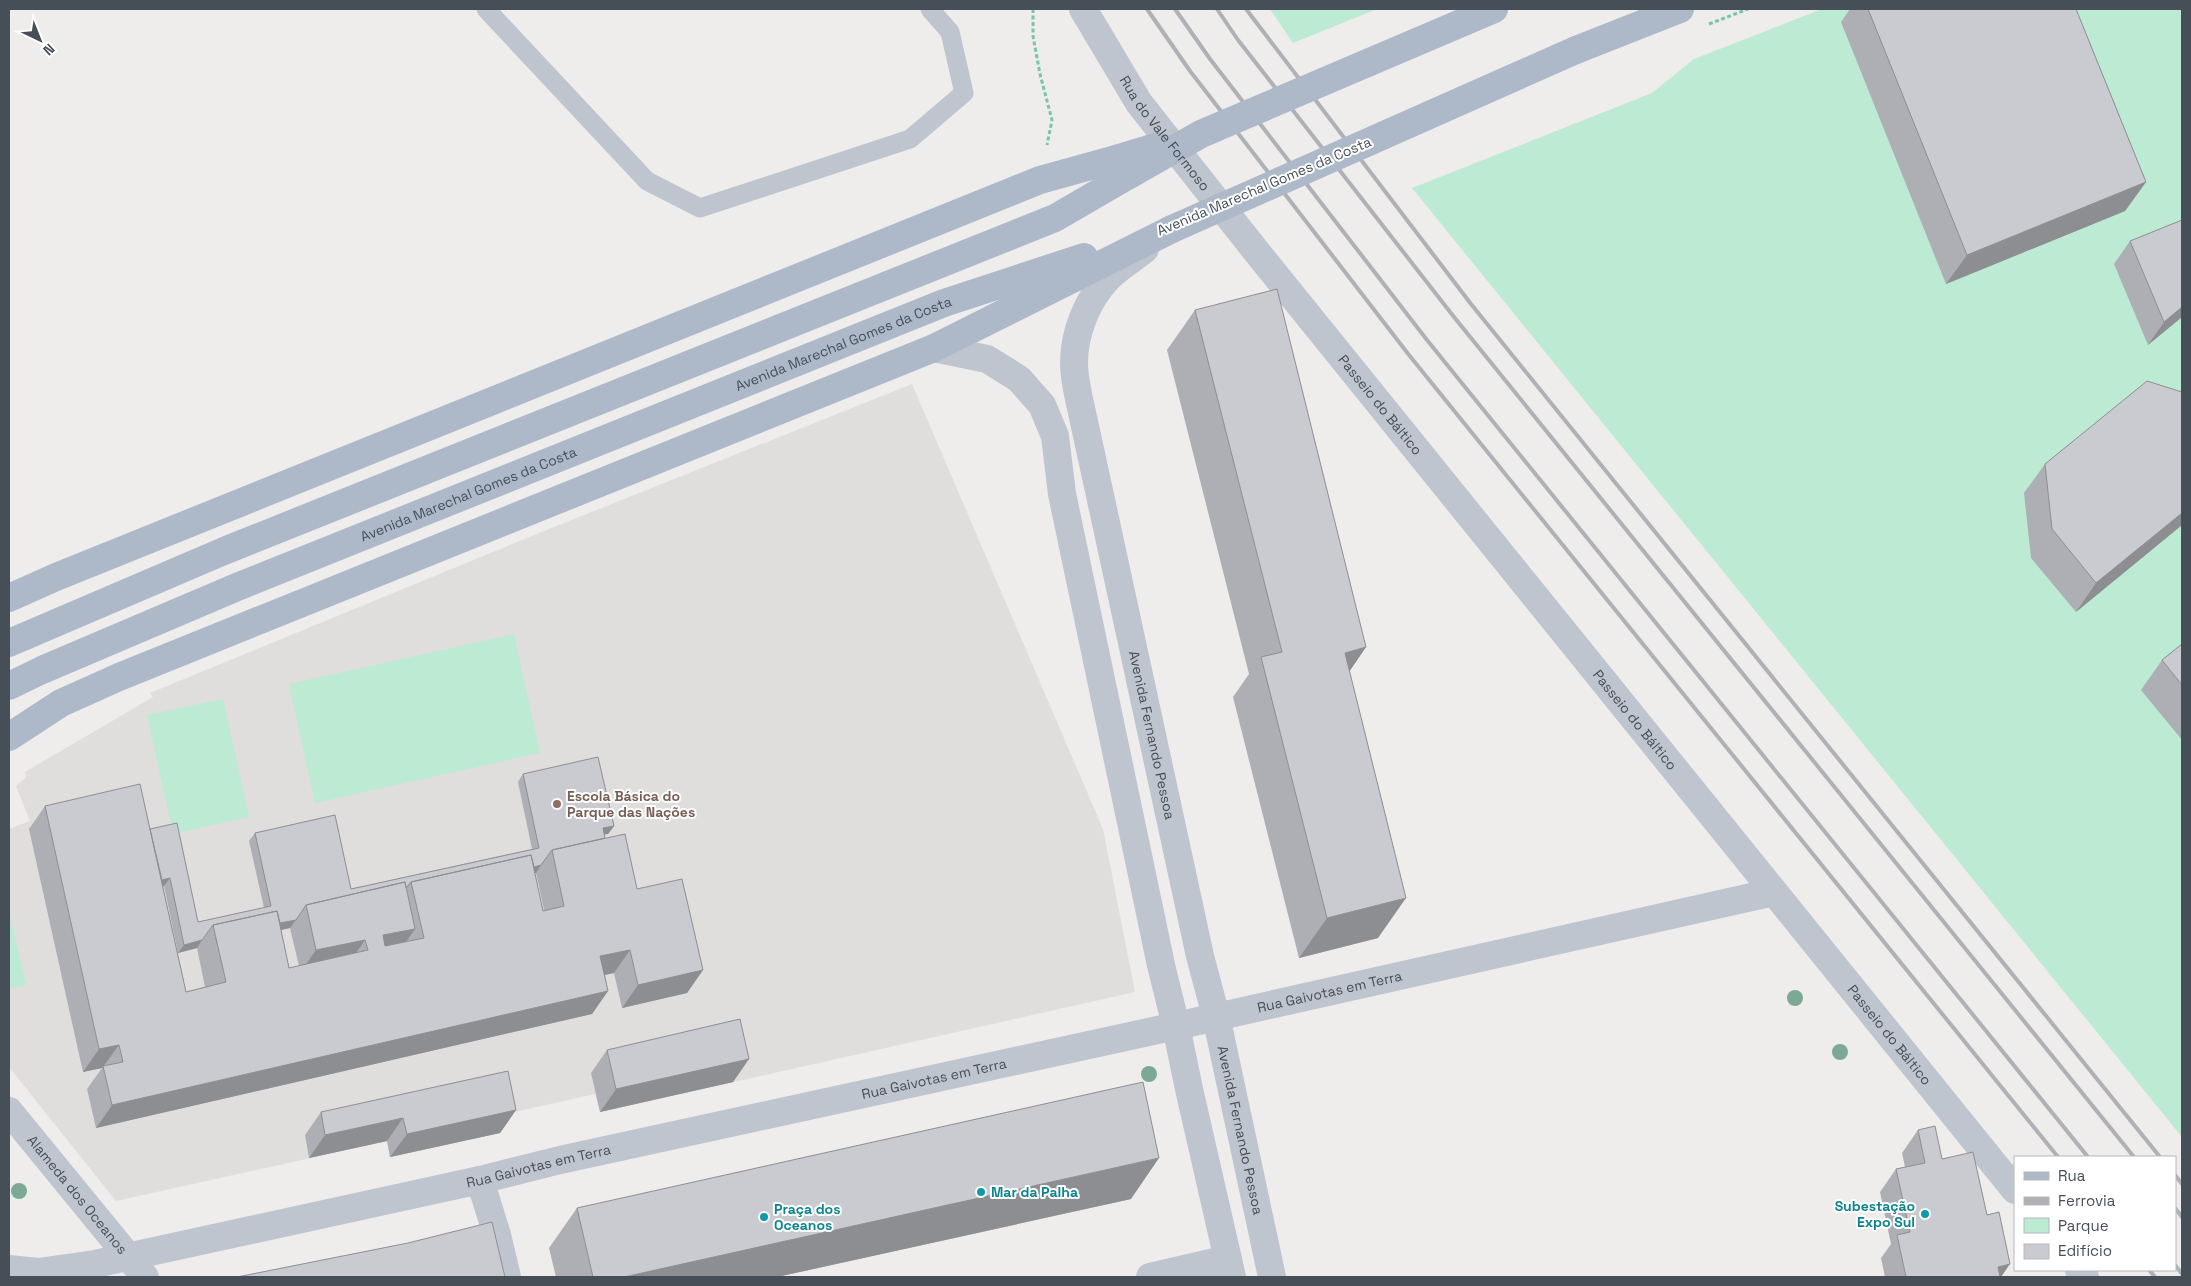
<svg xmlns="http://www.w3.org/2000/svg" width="2191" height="1286" font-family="'Space Grotesk',sans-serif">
  <rect width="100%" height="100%" fill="#efecec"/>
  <path fill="#e0dddd" d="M912 384 1103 829 1135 992 600 1112 595 1094 497 1116 500 1133 390 1157 387 1141 116 1201 9 1067V829L30 821 16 786 26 777 25 772 153 697 150 693 544 531Z"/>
  <path fill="#bcead3" d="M1270 9H1377L1293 43Z
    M1822 9H2182V1137L1412 188 1652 93 1694 59Z
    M514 634 540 753 315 803 289 684Z
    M223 699 249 817 173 834 147 715Z
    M9 912 26 985 9 989Z"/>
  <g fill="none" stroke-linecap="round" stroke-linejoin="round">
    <path stroke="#77c6a7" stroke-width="3" stroke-dasharray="4 2.5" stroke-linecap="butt" d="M1033 9V36L1040 74 1052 120 1047 145
      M1709 24 1748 9"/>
    <path stroke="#bec5ce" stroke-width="19" d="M486 9 647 181 700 208 910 139 964 93 950 32 930 9"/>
    <path stroke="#bec5ce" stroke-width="28" id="s1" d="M9 1111 145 1277"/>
    <g stroke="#bec5ce" stroke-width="28">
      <path id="s2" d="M1083 9 1139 103 1256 251 2015 1190"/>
      <path d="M480 1180 497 1235 507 1277"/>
      <path id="s3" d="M9 1269 38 1272 95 1264 480 1180 560 1160 1176 1026 1774 892"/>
      <path d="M2079 1270 2085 1277"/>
      <path d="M1150 1277 1228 1259"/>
    </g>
    <g stroke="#bec5ce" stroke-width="28">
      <path id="s4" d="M1145 249C1133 259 1119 267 1108 278 1087 300 1074 333 1074 363 1074 373 1076 384 1078 394L1200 956 1216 1016 1272 1277"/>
      <path d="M934 348 987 359 1019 379 1042 405 1055 436 1062 494 1161 965 1176 1026 1189 1089 1232 1277"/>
    </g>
    <g stroke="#adb9c9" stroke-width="28">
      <path d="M1576 50 1680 9"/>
      <path d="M9 598 56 577 1040 180 1116 159"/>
      <path d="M9 643 224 551 1055 218 1129 175"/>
      <path id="s5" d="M9 686 42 670 237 587 944 303 1084 257"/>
      <path d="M9 737 61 703 119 677 934 348 1172 229"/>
    </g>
    <path stroke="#afb1b6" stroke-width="4" d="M1147 9 1190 71 1409 355 2058 1157
      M1175 9 1210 59 1427 340 2088 1157
      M1217 9 1238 40 1454 317 2134 1157
      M1246 9 1471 304 2160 1157
      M2175 1175 2182 1184
      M2175 1208 2182 1217
      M2175 1265 2182 1274
      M2149 1270 2155 1277"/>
    <path stroke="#adb9c9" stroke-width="28" d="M1116 159 1159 146
      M1129 175 1201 134 1494 9
      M1172 229 1576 50"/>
  </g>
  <g fill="#7ca996">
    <circle cx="1795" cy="998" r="8"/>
    <circle cx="1840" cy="1052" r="8"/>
    <circle cx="1149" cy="1074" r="8"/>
    <circle cx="19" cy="1191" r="8"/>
  </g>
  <path fill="#aeafb4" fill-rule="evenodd" d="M1850 9H2076L2146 182 2125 211 1946 284 1841 22Z
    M2130 241 2182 317 2148 345 2114 264Z
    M1195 310 1366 647 1349 672 1378 938 1299 958 1233 697 1249 674 1167 350Z
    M2182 392V525L2076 612 2031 558 2024 493 2045 464Z
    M2182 644V740L2141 690 2162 660Z
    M523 774 614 826 608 834H604L605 838 637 889 703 970 687 993 622 1008 614 973 605 975 608 991 592 1014 96 1128 87 1089 102 1068 83 1072 29 829 45 806 150 829 198 922 264 908 249 841 255 833 351 889 532 849 518 782ZM535 873H536L544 910 543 911ZM164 886 178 953 197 948 205 987 186 992 163 887ZM290 928 299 966 289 968 281 930Z
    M607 1050 749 1059 733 1082 600 1112 591 1073Z
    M516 1110 500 1133 390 1157 387 1141 309 1158 305 1135 321 1112Z
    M1918 1130 1942 1159 2001 1277H1885L1881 1258 1891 1244 1880 1192 1896 1169 1905 1167 1902 1153Z
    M1131 1199 777 1277H556L549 1248 577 1208Z"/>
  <path fill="#8d8e92" d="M2146 182 2125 211 1946 284 1967 255Z
    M2182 307V317L2148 345 2164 322Z
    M2182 513V525L2076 612 2096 583Z
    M1366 647 1338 688 1345 653Z
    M614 826 608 834 597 836 603 828Z
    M541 865 536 873 416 900 414 893Z
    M170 878 164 886 143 891 148 883Z
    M1406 898 1378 938 1299 958 1327 918Z
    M296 920 290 928 217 944 215 938Z
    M415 929 399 952 367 958 383 935Z
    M202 940 197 948 178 953 184 945Z
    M365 940 349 963 300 973 316 950Z
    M630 950 614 973 584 979 600 956Z
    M703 970 687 993 622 1008 638 985Z
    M608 991 592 1014 96 1128 112 1105Z
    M119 1045 103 1067V1066L102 1068 83 1072 99 1049Z
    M749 1059 733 1082 600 1112 616 1089Z
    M516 1110 500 1133 390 1157 407 1134Z
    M403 1118 387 1141 309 1158 325 1135Z
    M1159 1158 1131 1199 777 1277H624Z
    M2010 1264 2001 1277H1991L1998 1267Z"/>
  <path fill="#cacbd1" stroke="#8d8e92" d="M1868 9H2076L2146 182 1967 255Z
    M2182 220V307L2164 322 2130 241Z
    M1277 289 1366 647 1345 653 1406 898 1327 918 1261 657 1282 652 1195 310Z
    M2147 381 2182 392V513L2096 583 2052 529 2045 464Z
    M2182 644V685L2162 660Z
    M598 757 614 826 603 828 605 838 552 850 541 865 534 867 531 855 411 882 406 888 405 882 306 905 296 920 280 923 277 911 213 925 202 940 184 945 170 878 162 880 150 829 177 823 198 922 271 906 255 833 335 815 351 889 539 848 523 774Z
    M140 784 186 992 226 982 213 925 277 911 289 968 368 950 365 940 316 950 306 905 405 882 415 929 383 935 385 946 424 938 411 882 531 855 543 911 564 906 552 850 625 834 637 889 682 879 703 970 638 985 630 950 600 956 608 991 112 1105 103 1066 123 1062 119 1045 99 1049 45 806Z
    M740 1019 749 1059 616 1089 607 1050Z
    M508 1071 516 1110 407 1134 403 1118 325 1135 321 1112Z
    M1143 1082 1159 1158 624 1277H593L577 1208Z
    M1935 1126 1942 1159 1973 1152 1987 1215 1999 1212 2010 1264 1998 1267 2000 1277H1906L1897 1235 1910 1232 1896 1169 1925 1163 1918 1130Z
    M492 1222 505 1277H237L408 1243Z"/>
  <circle fill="#8d6e63" stroke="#fff" stroke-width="2" cx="557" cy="804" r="5"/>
  <g fill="#0f9aa8" stroke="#fff" stroke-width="2">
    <circle cx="981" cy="1192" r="5"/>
    <circle cx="1925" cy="1214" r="5"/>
    <circle cx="764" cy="1217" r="5"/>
  </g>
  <g text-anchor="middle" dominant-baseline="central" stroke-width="4" stroke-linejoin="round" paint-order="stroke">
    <g font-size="14" fill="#464e58" stroke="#fff">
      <text stroke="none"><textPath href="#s2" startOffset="149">Rua do Vale Formoso</textPath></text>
      <text transform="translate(1264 186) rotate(-23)">Avenida Marechal Gomes da Costa</text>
      <text stroke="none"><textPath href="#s5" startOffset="902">Avenida Marechal Gomes da Costa</textPath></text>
      <text stroke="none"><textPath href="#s2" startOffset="496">Passeio do Báltico</textPath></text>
      <text stroke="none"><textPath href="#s5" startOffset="498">Avenida Marechal Gomes da Costa</textPath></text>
      <text stroke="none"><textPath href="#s2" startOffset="901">Passeio do Báltico</textPath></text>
      <text stroke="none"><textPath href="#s4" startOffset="521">Avenida Fernando Pessoa</textPath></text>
      <text stroke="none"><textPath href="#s3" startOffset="1351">Rua Gaivotas em Terra</textPath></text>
      <text stroke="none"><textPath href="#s2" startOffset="1306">Passeio do Báltico</textPath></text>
      <text stroke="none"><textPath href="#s3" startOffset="946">Rua Gaivotas em Terra</textPath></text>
      <text stroke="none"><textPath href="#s4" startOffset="926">Avenida Fernando Pessoa</textPath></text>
      <text stroke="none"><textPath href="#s3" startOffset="541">Rua Gaivotas em Terra</textPath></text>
      <text stroke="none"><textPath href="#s1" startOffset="108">Alameda dos Oceanos</textPath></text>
    </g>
    <g font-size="14" font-weight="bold" fill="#785e54" stroke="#fff" text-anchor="start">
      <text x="567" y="796">Escola Básica do<tspan x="567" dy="16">Parque das Nações</tspan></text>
    </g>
    <g font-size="14" font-weight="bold" fill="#0d838f" stroke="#fff" text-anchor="start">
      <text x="991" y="1192">Mar da Palha</text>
      <text x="1915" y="1206" text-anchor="end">Subestação<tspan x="1915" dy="16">Expo Sul</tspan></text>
      <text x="774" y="1209">Praça dos<tspan x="774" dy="16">Oceanos</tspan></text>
    </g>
  </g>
  <rect width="2191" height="1286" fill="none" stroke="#464e58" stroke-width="20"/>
  <rect x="2014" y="1156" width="162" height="115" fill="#ffffff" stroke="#b5b8bc"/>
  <rect x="2024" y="1172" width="25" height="8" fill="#adb9c9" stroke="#b5b8bc"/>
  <text x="2058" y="1181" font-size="15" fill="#464e58">Rua</text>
  <rect x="2024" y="1197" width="25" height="8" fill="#afb1b6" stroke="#b5b8bc"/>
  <text x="2058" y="1206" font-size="15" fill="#464e58">Ferrovia</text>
  <rect x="2024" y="1218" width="25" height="15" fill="#bcead3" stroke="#b5b8bc"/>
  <text x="2058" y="1231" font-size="15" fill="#464e58">Parque</text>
  <rect x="2024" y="1244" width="25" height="15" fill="#cacbd1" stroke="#b5b8bc"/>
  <text x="2058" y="1256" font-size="15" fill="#464e58">Edifício</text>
  <g transform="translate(40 40) rotate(137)" stroke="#ffffff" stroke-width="4" paint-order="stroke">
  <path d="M0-4L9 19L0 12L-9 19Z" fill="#464e58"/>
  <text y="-8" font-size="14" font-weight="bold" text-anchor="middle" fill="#464e58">N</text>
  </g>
</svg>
